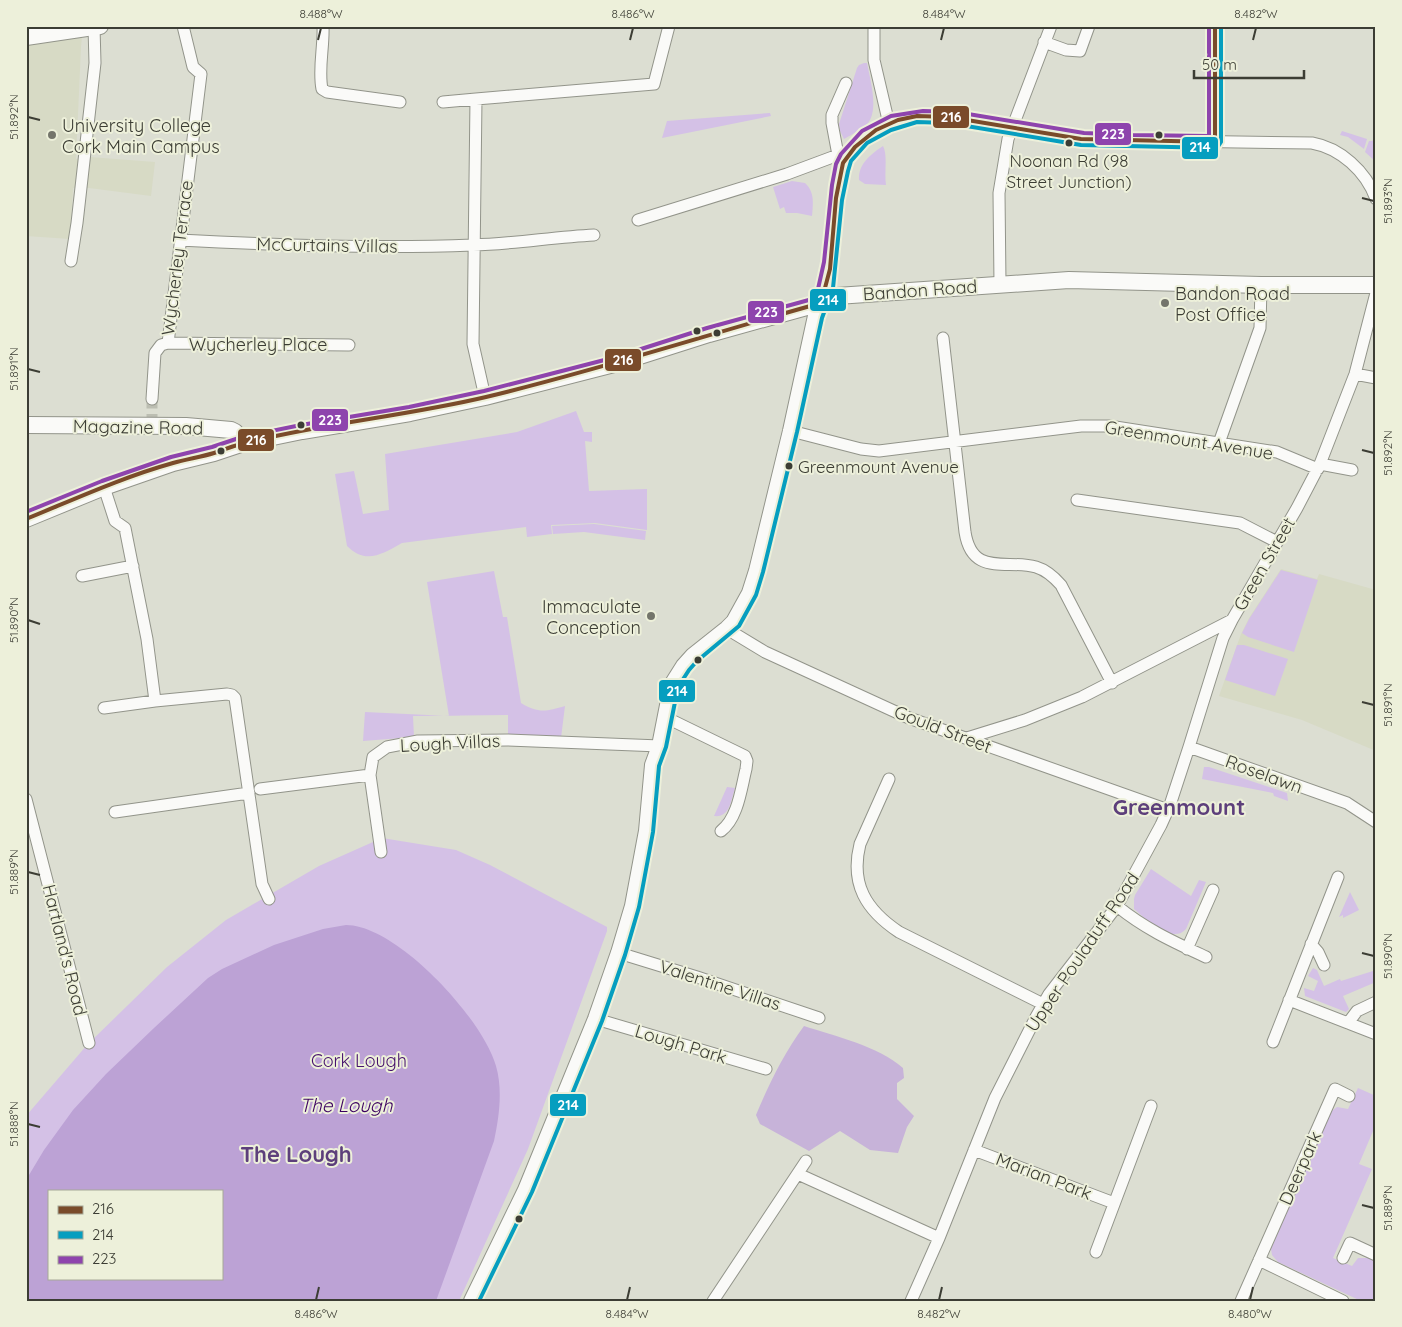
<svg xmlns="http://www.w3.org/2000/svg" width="1402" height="1327" font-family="Quicksand,sans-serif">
  <rect width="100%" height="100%" fill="#dcded2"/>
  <path fill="#d7dac5" d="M26 26H83L81 47 76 159 90 157 155 162 151 196 89 188H73L70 239 26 236Z
    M1281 569 1317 579 1319 574 1376 590V751L1302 720 1219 696 1241 634 1249 618Z"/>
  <path fill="#d4c1e6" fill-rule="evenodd" d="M864 63H867C870 79 879 109 868 123 862 130 852 134 844 139L840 131 839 124 857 68 859 65Z
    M770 113 771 116 662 138 667 121Z
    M1342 131 1367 139 1364 149 1348 137 1340 135Z
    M1376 137V162L1365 152 1369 141H1372Z
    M883 146C888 155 884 173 886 185L865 184 859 180C858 164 871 154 883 146Z
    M792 181 805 183C815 192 813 204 812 216L797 213H786L784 207 780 209 773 187Z
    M576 411 584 432H592V442L585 441 589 491 647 489V530L595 523 551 525 552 534 527 537 526 527 402 543C382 554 366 565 347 546L335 474 354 471 363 514 389 510 385 454 517 432Z
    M594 524 646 531 645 540 584 532 553 534 552 526Z
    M1281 570 1318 580 1294 652 1248 637 1242 633 1249 619Z
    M494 571 503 617H507L521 703C539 714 547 711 565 706L561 738 508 734V715L413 716 414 737 363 741 365 712 449 716 427 582Z
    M1237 645H1244L1288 659 1275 696 1225 680Z
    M1204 767H1209L1287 793 1288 801 1274 796 1273 793 1202 779Z
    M727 787 735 788C731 800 730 818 714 816Z
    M382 838 456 850 490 865 607 927V931L528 1149 459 1301H26V1116L87 1045 167 967 226 920 319 866ZM49 1191H221V1278H49Z
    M1151 869 1191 896 1199 880 1206 882 1186 929C1172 945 1146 919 1134 909V899L1135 895Z
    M1350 892 1359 910 1343 918V915L1339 917Z
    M1313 968 1317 970 1324 986 1340 979 1341 981 1373 971 1376 973V982L1343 996 1349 1009 1346 1012 1305 996 1304 988 1314 991 1318 981 1308 976Z
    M1358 1088 1376 1096V1124L1359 1164 1372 1169 1333 1258 1352 1266 1358 1258H1369L1376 1262V1301H1361L1278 1262 1272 1255 1271 1249 1329 1113 1337 1107 1348 1109Z"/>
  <path fill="#c7b3d9" d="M804 1026C835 1036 878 1046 903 1068L904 1078 897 1083V1099L914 1116 907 1127 898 1153 870 1150 840 1131 809 1151 760 1124 756 1115C769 1084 784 1053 804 1026Z"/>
  <path fill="#bca2d5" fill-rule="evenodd" d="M346 925C397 925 483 1019 496 1066 503 1090 499 1118 494 1141L436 1301H26V1180L44 1150 73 1110 106 1074 154 1028 208 978 222 969 274 945 323 929ZM49 1191H221V1278H49Z"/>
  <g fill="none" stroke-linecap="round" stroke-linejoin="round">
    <path stroke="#bcbeb2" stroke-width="11" stroke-dasharray="11 5.5" stroke-linecap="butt" d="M152 425V399"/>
    <defs>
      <path id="street" d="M323 26C324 47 318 69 322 89L327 92 400 102
        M874 26V60L889 124
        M1215 26V142
        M1044 42 1066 50 1080 51 1089 26
        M443 102 476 99
        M838 155 832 123V115L846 83
        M638 220 787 174 838 155 846 158
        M179 240C277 245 375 249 473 245 513 244 554 237 594 235
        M71 261 77 223 95 63 94 27
        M1000 284 999 193 1008 139 1051 26
        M821 303 827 287 836 199 843 163 846 158 863 138 876 130 898 120 917 116 949 117 1081 139 1105 140 1312 143C1340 148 1366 171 1376 199
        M943 338 965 532C972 577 1006 559 1036 567 1046 570 1054 577 1061 585L1112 683
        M168 343 349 345
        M1355 374 1376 378
        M485 397 473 344 476 99 654 84 669 26
        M152 399 155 353 161 345 168 343 201 74 193 67 183 26
        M791 431 861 449 879 451 1081 426H1109L1277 452 1318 469
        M1219 443 1260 328 1261 285
        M1320 464 1352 470
        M104 487 115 521 125 528 147 639 155 701
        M1077 500 1240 523 1277 542
        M82 576 133 566
        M727 629 765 652 909 718 1168 810
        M104 708 155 701 227 694 232 695 235 698 262 884 269 899
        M665 717 745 756 747 761 746 769C741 789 738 818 721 831
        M967 738 1025 720 1082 697 1232 620
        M1189 747 1347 803 1376 822
        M370 775 381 852
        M889 779 860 844C850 884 866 910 899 932L1043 1004
        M260 789 370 775 373 757 387 747 418 741 508 740 660 746
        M26 799 89 1043
        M115 812 249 793
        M1117 906C1145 929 1174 942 1206 957
        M1311 944 1318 952 1324 965
        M1187 949 1213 890
        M619 953 697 977 819 1018
        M1289 1000 1376 1034
        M596 1019 766 1069
        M1348 1023 1357 1011 1376 1002
        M1273 1042 1338 877
        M974 1150 1114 1203
        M798 1174 939 1238
        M1096 1252 1151 1106
        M1343 1258 1350 1243 1376 1255
        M1259 1260 1343 1301
        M713 1301 806 1161
        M911 1301 939 1238 995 1098 1036 1017 1049 994 1117 906 1161 825 1170 805 1189 747 1223 638 1232 620 1297 508 1320 464 1355 374 1376 293
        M1241 1301 1335 1089 1349 1096"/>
      <path id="secondary" d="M26 37 100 26
        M26 425 186 426 231 430 235 432 244 443
        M26 519 104 487 173 463 214 453 244 443 302 431 410 413 485 397 618 363 709 334 821 303 837 296 1069 280 1261 285H1376
        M472 1301 526 1190 596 1019 619 953 633 906 647 831 653 765 660 746 672 685 684 666 693 656 727 629 734 622 750 593 757 571 791 431 816 316 821 303"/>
    </defs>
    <use href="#street" stroke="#92948a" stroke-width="13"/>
    <use href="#secondary" stroke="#92948a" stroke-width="18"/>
    <use href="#street" stroke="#fafaf8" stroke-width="11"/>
    <use href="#secondary" stroke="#fafaf8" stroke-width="16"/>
    <defs>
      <path id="bus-1" d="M1215 26V142
        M821 303 830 269 836 198 843 163 855 147 876 130 898 120 917 116 949 117 1081 139 1215 142
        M26 519C75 499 123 477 173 463 187 459 201 457 214 453 224 450 235 445 245 443 324 423 406 416 486 397 599 370 709 334 821 303"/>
      <path id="bus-2" d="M479 1301 532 1192 602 1021 625 955 639 907 653 832 659 766 666 747 678 687 689 670 697 661 739 626 756 595 763 572 797 432 822 318 833 288 842 200 848 171 851 161 867 143 891 130 917 122 948 123 1081 145 1217 148 1221 142V26"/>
      <path id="bus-3" d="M26 512 102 481 171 457 212 447 242 437 301 425 409 407 484 391 616 357 707 328 816 298 824 262 832 185 836 164 841 154 862 131 891 116 923 111 956 112 1084 133 1133 135 1209 136V26"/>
    </defs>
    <use href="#bus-1" stroke="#edf0da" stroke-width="8"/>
    <use href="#bus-2" stroke="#edf0da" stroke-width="8"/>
    <use href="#bus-3" stroke="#edf0da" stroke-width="8"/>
    <use href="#bus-1" stroke="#7a4b2a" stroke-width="4"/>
    <use href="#bus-2" stroke="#069ebf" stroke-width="4"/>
    <use href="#bus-3" stroke="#8e44ad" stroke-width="4"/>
  </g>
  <path fill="none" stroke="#3c3d34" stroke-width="2" d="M318 40 321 28M630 40 633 28M941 40 944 28M1253 40 1256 28M28 117 40 120M1362 198 1374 201M28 369 40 372M1362 450 1374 453M28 620 40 624M1362 702 1374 705M28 872 40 875M1362 953 1374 956M28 1124 40 1127M1362 1205 1374 1208M316 1300 319 1287M627 1300 630 1287M939 1300 942 1287M1250 1300 1253 1287"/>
  <g fill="#74756b" stroke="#edf0da" stroke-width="2">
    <circle cx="52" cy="135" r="5"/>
    <circle cx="1165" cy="303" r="5"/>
    <circle cx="651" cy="616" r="5"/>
  </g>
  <g fill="#3c3d34" stroke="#edf0da" stroke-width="2">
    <circle cx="1159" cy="135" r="4.5"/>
    <circle cx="1069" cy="143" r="4.5"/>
    <circle cx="697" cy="331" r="4.5"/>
    <circle cx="717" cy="333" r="4.5"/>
    <circle cx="301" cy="425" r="4.5"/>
    <circle cx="221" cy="451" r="4.5"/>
    <circle cx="789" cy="466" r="4.5"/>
    <circle cx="698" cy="660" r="4.5"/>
    <circle cx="519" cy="1219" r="4.5"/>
  </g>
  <g text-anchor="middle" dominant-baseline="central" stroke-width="4" stroke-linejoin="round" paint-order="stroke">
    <g font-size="17" fill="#3c3d34" stroke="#edf0da">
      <text x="1069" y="160">Noonan Rd (98<tspan x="1069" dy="21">Street Junction)</tspan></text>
      <text x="798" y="466" text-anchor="start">Greenmount Avenue</text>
    </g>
    <g font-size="18" fill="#3c3d34" stroke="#edf0da" text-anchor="start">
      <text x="62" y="125">University College<tspan x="62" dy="21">Cork Main Campus</tspan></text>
      <text x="1175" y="293">Bandon Road<tspan x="1175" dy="21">Post Office</tspan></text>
      <text x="641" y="606" text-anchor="end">Immaculate<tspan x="641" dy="21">Conception</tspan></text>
    </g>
    <g font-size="18" fill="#3c3d34" stroke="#edf0da">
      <text transform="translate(327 245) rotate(1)">McCurtains Villas</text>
      <text transform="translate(177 258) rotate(-83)">Wycherley Terrace</text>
      <text transform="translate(920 290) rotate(-4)">Bandon Road</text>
      <text x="258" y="344">Wycherley Place</text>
      <text transform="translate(138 427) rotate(1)">Magazine Road</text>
      <text transform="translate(1189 440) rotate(9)">Greenmount Avenue</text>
      <text transform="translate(1264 564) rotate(-60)">Green Street</text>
      <text transform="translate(943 729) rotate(21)">Gould Street</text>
      <text transform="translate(450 743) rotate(-3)">Lough Villas</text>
      <text transform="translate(1264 774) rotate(20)">Roselawn</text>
      <text transform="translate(65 950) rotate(76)">Hartland's Road</text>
      <text transform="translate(1082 952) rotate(-56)">Upper Pouladuff Road</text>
      <text transform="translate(720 985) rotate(18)">Valentine Villas</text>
      <text transform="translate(681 1044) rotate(17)">Lough Park</text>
      <text transform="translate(1300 1168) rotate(-66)">Deerpark</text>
      <text transform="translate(1044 1176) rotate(21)">Marian Park</text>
    </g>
    <g font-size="18" fill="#46106c" stroke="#edf0da">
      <text x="359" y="1060">Cork Lough</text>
    </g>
    <g font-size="19" font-style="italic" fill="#3c0061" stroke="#edf0da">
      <text x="346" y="1105">The Lough</text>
    </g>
    <g font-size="22" font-weight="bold" fill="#5d3f7b" stroke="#edf0da">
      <text x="1179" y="807">Greenmount</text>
      <text x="296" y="1154">The Lough</text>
    </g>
  </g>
  <g stroke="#edf0da" stroke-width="2">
    <rect x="932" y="105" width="38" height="24" rx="5" fill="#7a4b2a"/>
    <rect x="1094" y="122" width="38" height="24" rx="5" fill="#8e44ad"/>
    <rect x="1181" y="136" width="38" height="24" rx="5" fill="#069ebf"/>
    <rect x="809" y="288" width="38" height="24" rx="5" fill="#069ebf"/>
    <rect x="747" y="300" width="38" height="24" rx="5" fill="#8e44ad"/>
    <rect x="604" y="348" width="38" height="24" rx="5" fill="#7a4b2a"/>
    <rect x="311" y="408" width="38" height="24" rx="5" fill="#8e44ad"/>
    <rect x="237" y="428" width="38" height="24" rx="5" fill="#7a4b2a"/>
    <rect x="658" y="679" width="38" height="24" rx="5" fill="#069ebf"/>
    <rect x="549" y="1093" width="38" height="24" rx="5" fill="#069ebf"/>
  </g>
  <g font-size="14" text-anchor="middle" font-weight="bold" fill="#fff">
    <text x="951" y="122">216</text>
    <text x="1113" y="139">223</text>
    <text x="1200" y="152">214</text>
    <text x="828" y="305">214</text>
    <text x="766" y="317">223</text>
    <text x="623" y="365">216</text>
    <text x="330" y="425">223</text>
    <text x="256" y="445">216</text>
    <text x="677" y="696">214</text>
    <text x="568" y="1110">214</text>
  </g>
  <rect width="1402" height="1327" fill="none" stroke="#edf0da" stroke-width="55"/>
  <rect x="48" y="1190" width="175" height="90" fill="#edf0da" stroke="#a6a898"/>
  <rect x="58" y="1206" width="25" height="8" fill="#7a4b2a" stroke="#a6a898"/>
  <text x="92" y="1214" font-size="15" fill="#3c3d34">216</text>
  <rect x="58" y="1231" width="25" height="8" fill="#069ebf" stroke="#a6a898"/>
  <text x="92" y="1240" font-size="15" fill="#3c3d34">214</text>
  <rect x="58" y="1256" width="25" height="8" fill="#8e44ad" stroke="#a6a898"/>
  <text x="92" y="1264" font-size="15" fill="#3c3d34">223</text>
  <path d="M1194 70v8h110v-8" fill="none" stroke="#3c3d34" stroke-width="2.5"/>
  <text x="1202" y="70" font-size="15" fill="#3c3d34" stroke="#edf0da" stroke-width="4" paint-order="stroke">50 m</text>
  <rect x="28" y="28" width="1346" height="1272" fill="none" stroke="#3c3d34" stroke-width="2"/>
  <g font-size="12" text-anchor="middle" fill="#3c3d34">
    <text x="321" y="18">8.488°W</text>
    <text x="633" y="18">8.486°W</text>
    <text x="944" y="18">8.484°W</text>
    <text x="1256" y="18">8.482°W</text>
    <text transform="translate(14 117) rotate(-90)" y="4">51.892°N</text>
    <text transform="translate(1388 201) rotate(-90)" y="4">51.893°N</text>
    <text transform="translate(14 369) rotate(-90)" y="4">51.891°N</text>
    <text transform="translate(1388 453) rotate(-90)" y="4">51.892°N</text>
    <text transform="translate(14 620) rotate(-90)" y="4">51.890°N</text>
    <text transform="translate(1388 705) rotate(-90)" y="4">51.891°N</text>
    <text transform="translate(14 872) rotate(-90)" y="4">51.889°N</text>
    <text transform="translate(1388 956) rotate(-90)" y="4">51.890°N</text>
    <text transform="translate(14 1124) rotate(-90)" y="4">51.888°N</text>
    <text transform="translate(1388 1208) rotate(-90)" y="4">51.889°N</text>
    <text x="316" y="1318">8.486°W</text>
    <text x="627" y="1318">8.484°W</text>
    <text x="939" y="1318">8.482°W</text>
    <text x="1250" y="1318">8.480°W</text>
  </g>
</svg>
